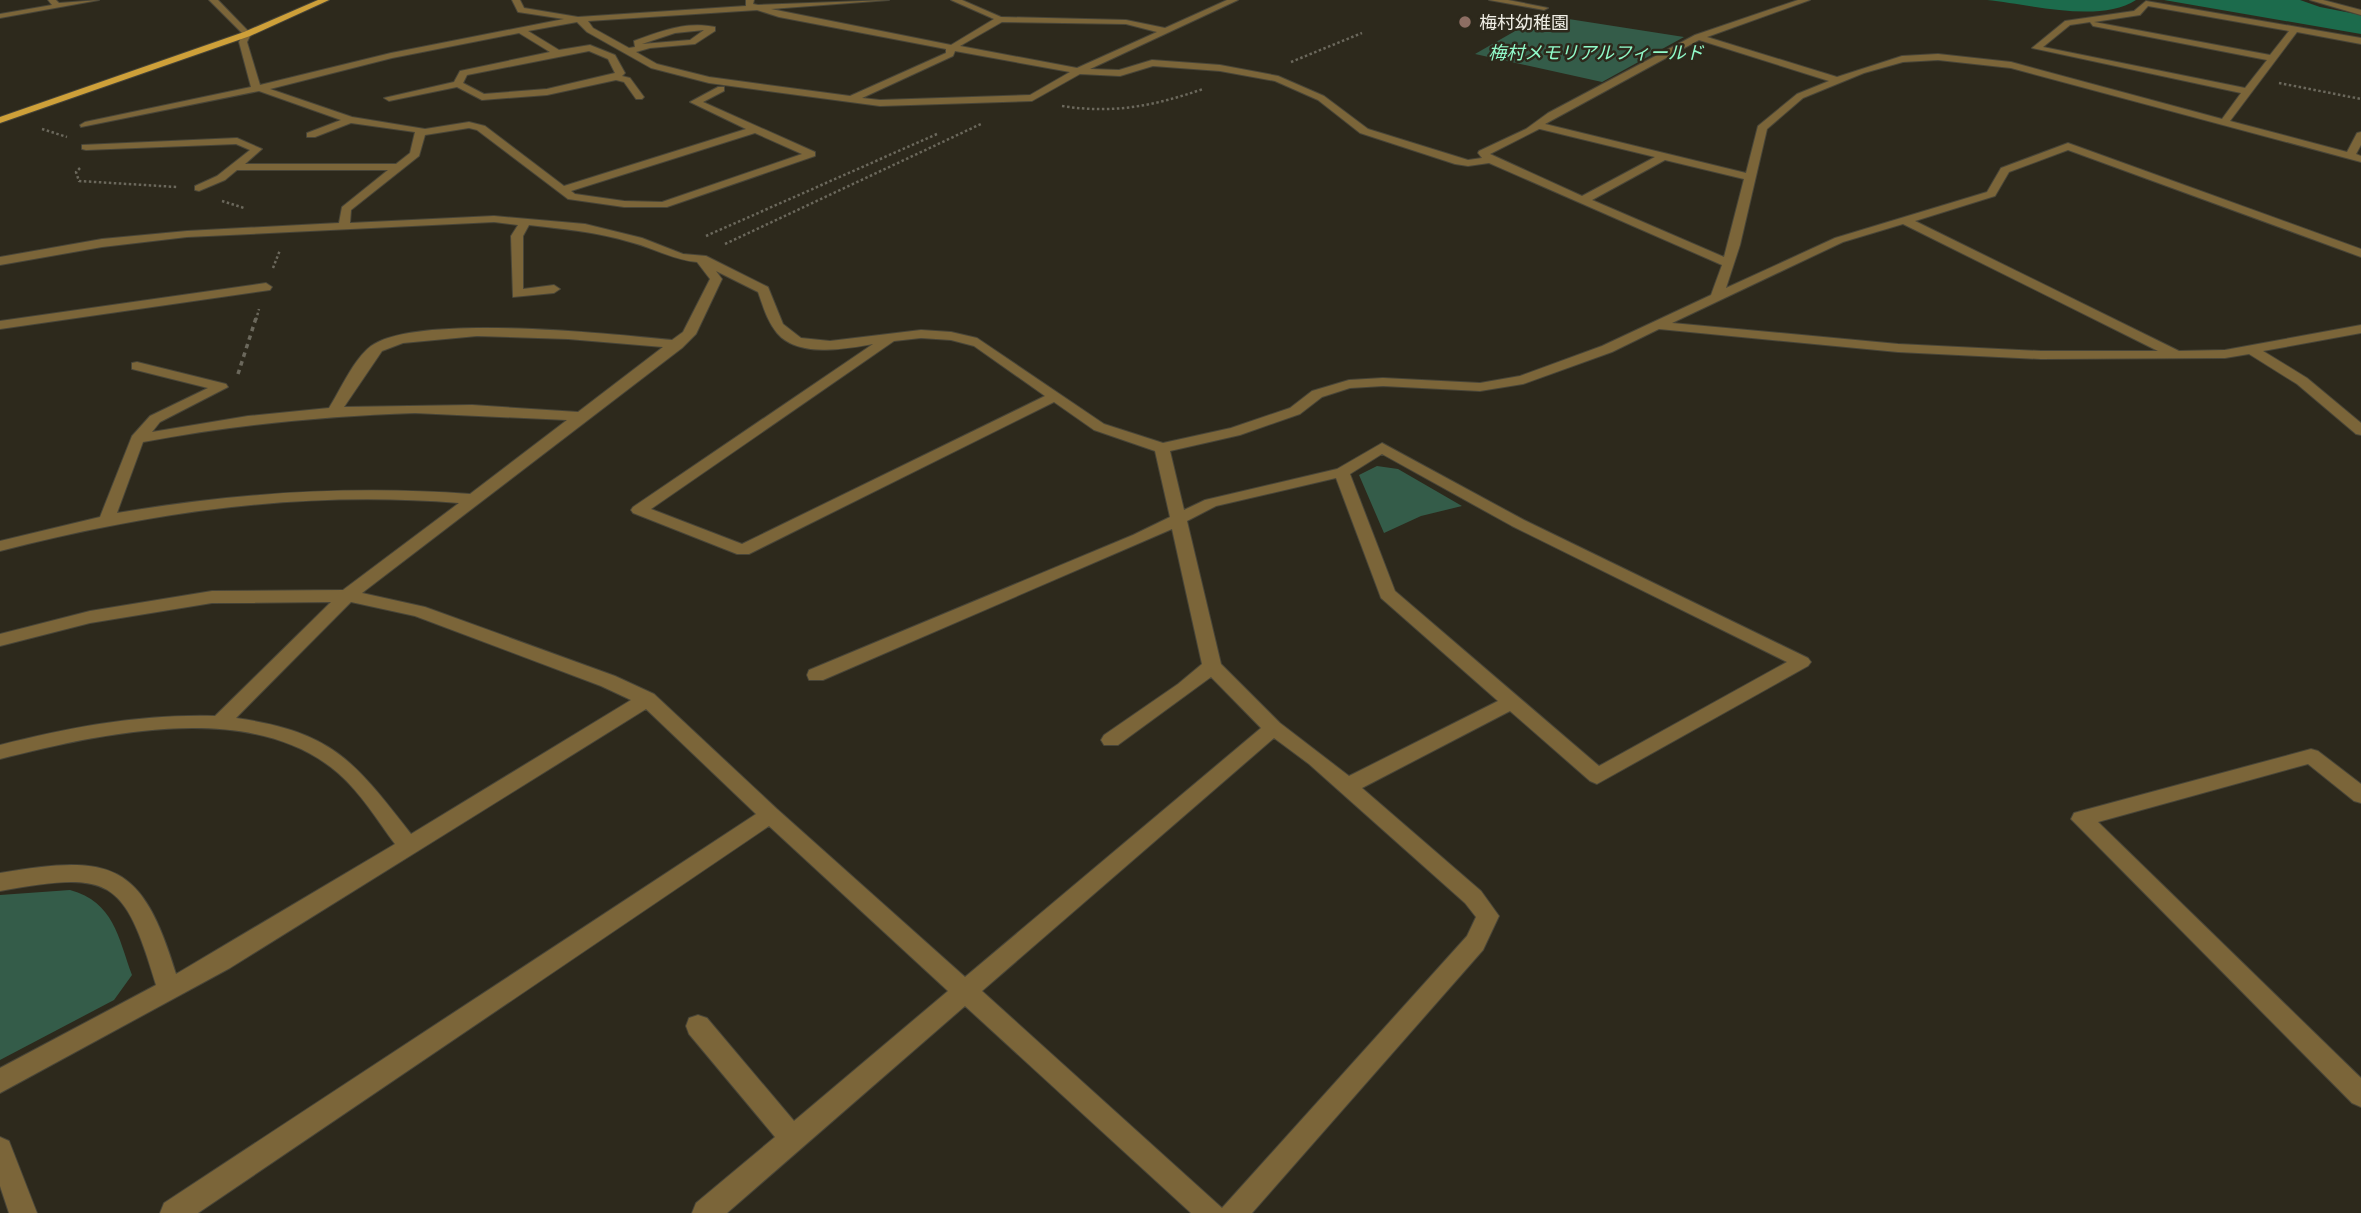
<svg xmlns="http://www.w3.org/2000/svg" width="2361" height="1213" font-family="'Roboto Serif','Noto Sans JP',serif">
  <rect width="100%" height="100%" fill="#2d291c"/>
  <path fill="#345c49" d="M1543 15 1684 37 1602 82 1475 54Z
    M1377 466 1398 469 1462 506 1421 516 1384 533 1359 475Z
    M70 890C114 902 118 937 132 975L114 1000 0 1060V895Z"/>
  <path fill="#1c6b4c" d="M1987 0H2136C2099 24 2030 4 1987 0Z
    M2164 0H2300L2320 7 2361 15V34Z"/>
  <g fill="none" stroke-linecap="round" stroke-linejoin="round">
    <defs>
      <path id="minor" d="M48 0H56L59 3 99 0 0 18V14L52 5Z
        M209 0H218L251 34 247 42 260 85 391 53 564 19 518 12 512 0H520L524 8 578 17 746 6V0H754L753 4 758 5 889 0 771 9 951 45 994 19 951 0H962L1001 17 1126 20 1165 28 1227 0H1238L1090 69 1119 70 1152 60 1220 65 1278 76 1324 96 1368 129 1468 160 1482 158 1478 153 1479 151 1526 129 1548 113 1695 35 1798 0H1810L1707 37 1837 77 1902 56 1938 54 2011 62 2222 119 2241 93 2032 48 2065 21 2134 11 2146 1 2361 38V44L2297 32 2230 121 2347 152 2357 133 2361 132V145L2356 154 2361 156V162L2011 68 1938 60 1903 62 1864 73 1803 98 1767 129 1740 245 1726 288 1835 238 1987 192 2001 168 2068 143 2361 249V257L2068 150 2009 172 1995 196 1915 221 2179 351 2225 350 2361 325V333L2263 351 2307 378 2361 423V435L2356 434 2297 384 2249 354 2225 358 2041 359 1898 352 1659 329 1612 352 1523 384 1480 391 1383 386 1350 388 1322 397 1300 414 1240 435 1170 451 1184 510 1205 500 1337 469 1382 443 1524 520 1808 658 1811 662 1808 666 1597 784 1590 781 1510 711 1362 788 1481 891 1499 916 1483 950 1252 1213H1191L965 1006 727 1213H692L696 1203 775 1137 689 1034 686 1026 689 1018 698 1015 707 1018 794 1121 948 991 769 826 198 1213H160L164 1203 756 814 646 709 230 968 0 1093V1068L156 985C124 877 110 871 0 891V873C112 854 142 862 176 974L395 844C377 820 361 793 338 773 251 698 100 734 0 759V745C71 727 141 714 215 716L331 602 212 603 90 623 0 646V634L90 611 212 591 343 590 459 503C302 490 151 512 0 551V541L100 517 132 436 150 416 208 388 132 369V363L137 362 226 384 228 387 160 422 152 432 248 416 329 408C341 389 353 360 371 346 416 313 613 334 672 340L683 332 710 279 697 262C673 260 654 248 630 242 597 232 564 229 529 225L523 236V289L554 285 560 289 554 293 513 297 511 236 518 225 494 222 187 237 102 247 0 265V257L102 239 187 231 339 223 342 207 388 170H237L225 180 199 191 195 190V186L217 176 250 150 236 144 86 150 82 149V145L237 138 262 149 245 164H396L410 153 415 132 351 123 315 137H307V133L341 120 259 91 81 127 80 125 85 122 251 87 239 42 243 34ZM2148 6 2289 31 2270 55 2094 22 2140 15ZM757 10 779 17 946 49V53L850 96 709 77 657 64 636 52 650 48 695 44 715 31V27C686 21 661 31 634 41L635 47 629 48 593 28 588 21ZM577 22 587 32 651 68 709 83 880 106 1032 101 1080 74 1120 76 1153 66 1220 71 1275 81 1318 100 1360 133 1455 164 1468 166 1489 163 1722 265 1711 295 1602 346 1520 376 1480 383 1383 378 1349 380 1312 391 1290 408 1231 428 1163 443 1104 424 977 338 951 332 921 330 830 341 801 338 783 324 768 287 706 256 683 254 642 238 585 224 494 216 350 223 351 210 419 156 425 135 469 128 477 130 568 199 624 207H667L815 156V152L703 102 724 91V87H718L690 102 746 129 564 186 485 126 469 122 425 129 352 117 270 89 392 58 519 33 550 52 460 71 454 82 384 98 389 101 457 87 482 100 547 95 616 80 624 82 636 99H642L644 97 630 78 622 76 625 73 615 55 590 45 559 50 528 31ZM1002 22 1126 24 1157 32 1077 68 960 46ZM2090 22 2093 26 2267 60 2245 88 2043 47 2070 25ZM704 30 690 40 642 44 675 33ZM1699 40 1829 81 1797 94 1758 126 1746 173 1545 124ZM589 51 608 59 615 73 547 89 484 94 463 83 467 75ZM955 51 1070 72 1030 95 880 100 862 98 953 56ZM1539 129H1540L1655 157 1582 196 1490 154ZM755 133 802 154 662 202 624 201 575 194 571 191ZM1665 160 1744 179 1724 257 1592 200ZM1903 224 2158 351H2041L1898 344 1672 323 1843 242ZM716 271 758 292C763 306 767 321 777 333 798 358 845 349 873 344L633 507 631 510 633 513 737 554H749L1054 402 1094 430 1155 451 1170 517 1133 535 809 670 807 675 809 680H823L1172 529 1202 664 1178 684 1104 735 1101 740 1104 745H1118L1211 677 1261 728 965 977 777 809 654 694 615 676 425 607 362 593 682 348 696 334 722 279ZM477 336 568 339 663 347 578 412 472 405 344 407 382 351 403 343ZM921 338 951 340 974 346 1045 396 742 544 651 509 894 341ZM415 413 567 420 470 494C350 485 235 493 117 513L143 442C234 425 323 416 415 413ZM1382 454 1512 526 1787 662 1599 766 1395 591 1350 474ZM1336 478 1381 598 1498 701 1349 776 1280 723 1221 664 1187 521 1216 506ZM351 602 415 616 601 686 631 700 411 834C354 761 333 732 236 718ZM1274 738 1309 764 1465 903 1476 917 1467 936 1222 1208 982 991Z
        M1489 0H1508L1548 8 1544 10Z
        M2310 0H2323L2361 10V15Z
        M266 283 272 287 270 290 0 329V321Z
        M2311 749 2318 751 2361 784V803L2354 801 2308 764 2098 822 2361 1078V1107L2352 1103 2071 819 2074 813 2081 811Z
        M0 1137 9 1141 37 1213H9L0 1186Z"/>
      <path id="major" d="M318 0H329L250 36 0 123V117L244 32Z"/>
    </defs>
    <use href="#minor" stroke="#484538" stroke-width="2"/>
    <use href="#major" stroke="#484538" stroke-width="2"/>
    <path stroke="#6b685c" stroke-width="2.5" stroke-dasharray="2.5 2.5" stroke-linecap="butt" d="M1291 62 1362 33
      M2279 83 2361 99
      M1062 106C1113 114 1154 106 1203 89
      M42 129 67 137
      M80 168 76 172 79 181 177 187
      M222 201 244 208
      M706 236 937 134
      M725 244 983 123
      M273 268 280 250
      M256 320 259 309"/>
    <path stroke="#6b685c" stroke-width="3.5" stroke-dasharray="4.5 4.5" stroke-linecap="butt" d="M238 374 256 318"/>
    <use href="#minor" fill="#7b6539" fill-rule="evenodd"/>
    <use href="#major" fill="#cea039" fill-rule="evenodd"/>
  </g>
  <circle fill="#8d6e63" stroke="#2d291c" stroke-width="2.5" cx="1465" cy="22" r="7"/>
  <g text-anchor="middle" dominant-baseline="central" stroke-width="5" stroke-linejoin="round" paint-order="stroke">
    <g font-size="18" fill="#f0eee5" stroke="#2d291c" text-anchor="start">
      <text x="1479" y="22">梅村幼稚園</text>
    </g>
    <g font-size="18" font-style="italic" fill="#91fbca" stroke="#2d291c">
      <text x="1596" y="52">梅村メモリアルフィールド</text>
    </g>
  </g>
</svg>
